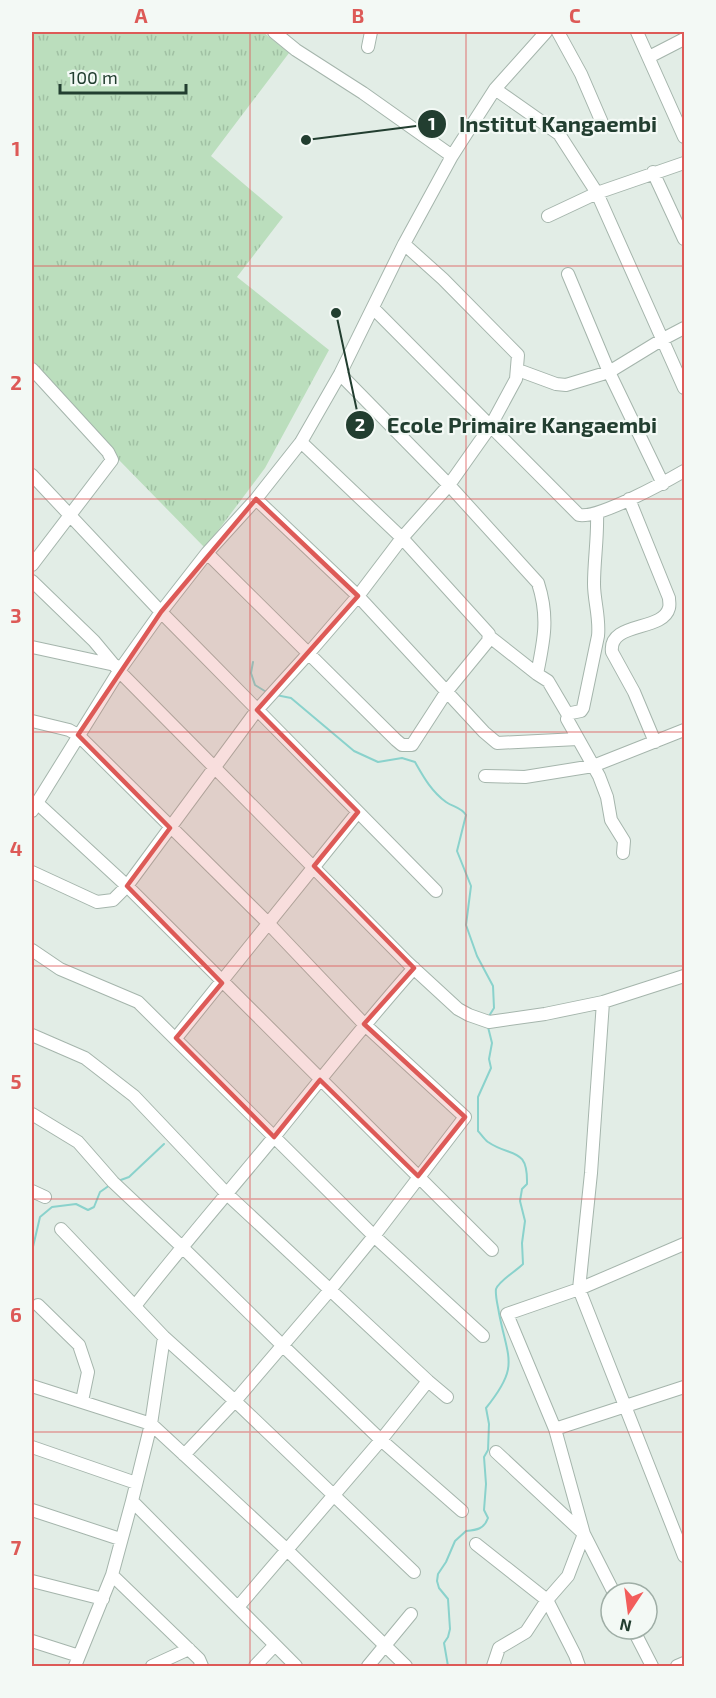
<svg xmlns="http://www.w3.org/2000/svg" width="716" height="1698" font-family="'Exo 2',sans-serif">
  <defs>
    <pattern id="grass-tufts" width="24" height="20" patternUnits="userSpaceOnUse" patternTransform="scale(1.5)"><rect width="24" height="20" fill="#bbdebd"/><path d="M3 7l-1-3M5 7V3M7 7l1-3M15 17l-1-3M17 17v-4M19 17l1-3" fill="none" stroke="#a0c0a3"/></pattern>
  </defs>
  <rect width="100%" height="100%" fill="#e2ede6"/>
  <path fill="url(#grass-tufts)" d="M32 32H263L289 53 211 156 283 217 237 277 329 350 265 468 205 548 32 371Z"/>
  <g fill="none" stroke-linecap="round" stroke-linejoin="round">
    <path stroke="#8ad2cc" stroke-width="2" d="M253 662 251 673 255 685 268 693
      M276 695 291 698 354 751 378 762 402 758 415 762C423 776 431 791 446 802 453 807 461 807 466 815L457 851 471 886 466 925 477 956 493 986 494 1008 489 1016
      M118 1181 129 1177 164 1144
      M32 1251 40 1217 52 1207 76 1204 88 1210 94 1207 100 1192 110 1185
      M448 1666 444 1643 448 1637 450 1629 448 1599 439 1588 437 1581 438 1574 446 1562 455 1541 466 1531C477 1530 484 1529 488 1518L484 1510 486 1484 484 1457 488 1450 489 1424 486 1408C520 1366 508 1360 499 1313 498 1306 495 1296 496 1289 499 1281 516 1271 523 1264L522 1243 525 1221 520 1201 522 1189 527 1184C528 1146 511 1158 488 1142 484 1139 481 1134 478 1131V1097L491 1068 489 1059 492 1043 488 1027"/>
    <defs>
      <path id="minor" d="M274 32 296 50 363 93 452 156
        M558 32 581 74 603 125
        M637 32 684 137
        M368 47 371 32
        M649 57 684 39
        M495 89 559 134 597 193 684 388
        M653 172 684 239
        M548 216 597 193 684 163
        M568 274 609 372 663 484
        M373 308 579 515C598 519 665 482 684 471
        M32 369 108 452 112 460 32 565
        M518 370 556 384 566 385 609 372 663 339 684 328
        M340 374 449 485 538 583C549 617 544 640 537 674L548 681 568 715
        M32 475 161 612 436 891
        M256 499 358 596 484 732 497 743 578 739
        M629 499 669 598C669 601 670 605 669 608 663 632 608 621 612 652L634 692 655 742
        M597 513C598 537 594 560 594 584 594 601 600 618 598 636L583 708 581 711 571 713 567 719 599 776 607 797 611 820 624 841 623 853
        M207 553 396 740 402 745H412L447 691 488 641 489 634 402 538 301 442
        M32 581 94 641 119 671 408 963 458 1009 469 1015 489 1022 545 1014 603 1002 684 976
        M490 637 537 674
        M32 647 115 665
        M32 721 69 730 78 735 268 923 364 1024 465 1117 374 1236 330 1290 235 1401 184 1455
        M485 776 525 777 593 766 684 730
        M36 802 127 886 492 1250
        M32 811 119 671 161 612 207 553 256 499 301 442 340 374 404 244 452 156 495 89 546 32
        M32 872 97 902 113 900 127 886 257 710 308 654 358 596 402 538 449 485 490 427 516 379 518 355 443 279 404 244
        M32 950 60 969 138 1002 374 1236 483 1336
        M603 1002 591 1173 579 1289 684 1556
        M32 1035 85 1058 134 1096 227 1194 428 1381 447 1397
        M176 1038 358 812
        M32 1114 78 1142 113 1182 181 1246 282 1345 381 1440 462 1511
        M32 1191 45 1197
        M61 1229 164 1337 235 1401 414 1572
        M38 1305 79 1345 88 1372 82 1401
        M135 1306C180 1248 228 1193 274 1137 320 1080 365 1023 414 968
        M32 1386 151 1424 286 1549 406 1666
        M555 1429 684 1387
        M32 1447 136 1483
        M132 1501 296 1666
        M32 1510 120 1539
        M476 1544 547 1600 575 1655 579 1666
        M112 1575 199 1659 202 1666
        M32 1581 103 1599
        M614 1593 584 1534 555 1429 507 1314 579 1289 684 1244
        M238 1607 381 1440 428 1381
        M633 1629 652 1666
        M32 1641 79 1656
        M75 1666 112 1575 132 1501 151 1424 164 1337
        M152 1666 189 1649
        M255 1666 274 1646
        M368 1666 411 1614
        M493 1666 499 1648 526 1632 547 1600 568 1576 584 1534 496 1452
        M677 1666 684 1663"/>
    </defs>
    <use href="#minor" stroke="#a5b5ac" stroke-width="14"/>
    <use href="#minor" stroke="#fff" stroke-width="12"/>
  </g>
  <path fill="#dd5a57" fill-opacity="0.2" stroke="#dd5a57" stroke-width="4.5" stroke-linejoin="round" d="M256 499 358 596 257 710 358 812 314 866 414 968 364 1024 465 1117 418 1176 320 1080 274 1137 176 1038 222 983 127 886 170 828 78 735 161 612Z"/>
  <path fill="none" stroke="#dd5a57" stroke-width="1.5" stroke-opacity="0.55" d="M250 32V1666M466 32V1666M32 266H684M32 499H684M32 732H684M32 966H684M32 1199H684M32 1432H684"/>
  <path fill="none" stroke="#223e30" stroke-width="2" d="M306 140L432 124M336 313L360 425"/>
  <g fill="#223e30" stroke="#f3f9f5" stroke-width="2">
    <circle cx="306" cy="140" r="6"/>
    <circle cx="336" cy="313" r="6"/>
    <circle cx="432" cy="124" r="15"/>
    <circle cx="360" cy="425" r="15"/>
  </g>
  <g font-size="18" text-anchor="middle" font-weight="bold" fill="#fff">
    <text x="432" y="130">1</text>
    <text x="360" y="431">2</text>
  </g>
  <g font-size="22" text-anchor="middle" font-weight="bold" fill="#223e30" stroke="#f3f9f5" stroke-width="4.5" stroke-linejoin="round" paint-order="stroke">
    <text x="558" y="132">Institut Kangaembi</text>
    <text x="522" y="433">Ecole Primaire Kangaembi</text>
  </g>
  <rect width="716" height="1698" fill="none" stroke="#f3f9f5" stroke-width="66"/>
  <g transform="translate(629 1611) rotate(193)"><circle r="28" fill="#f3f9f5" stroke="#9faea6" stroke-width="1.5"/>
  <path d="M0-4.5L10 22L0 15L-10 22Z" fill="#f25d5b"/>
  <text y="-9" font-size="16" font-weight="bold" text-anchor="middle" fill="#223e30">N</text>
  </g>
  <path d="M60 84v9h126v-9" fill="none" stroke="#223e30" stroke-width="3"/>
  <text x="69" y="84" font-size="18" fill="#223e30" stroke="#f3f9f5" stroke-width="4.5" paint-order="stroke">100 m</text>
  <rect x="33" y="33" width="650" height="1632" fill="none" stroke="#dd5a57" stroke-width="2"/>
  <g font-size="20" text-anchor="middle" font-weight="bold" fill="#dd5a57">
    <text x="141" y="23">A</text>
    <text x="358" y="23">B</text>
    <text x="575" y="23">C</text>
    <text x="16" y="156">1</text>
    <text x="16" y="390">2</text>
    <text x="16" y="623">3</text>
    <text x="16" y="856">4</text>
    <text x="16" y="1089">5</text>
    <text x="16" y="1322">6</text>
    <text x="16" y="1555">7</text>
  </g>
</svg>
